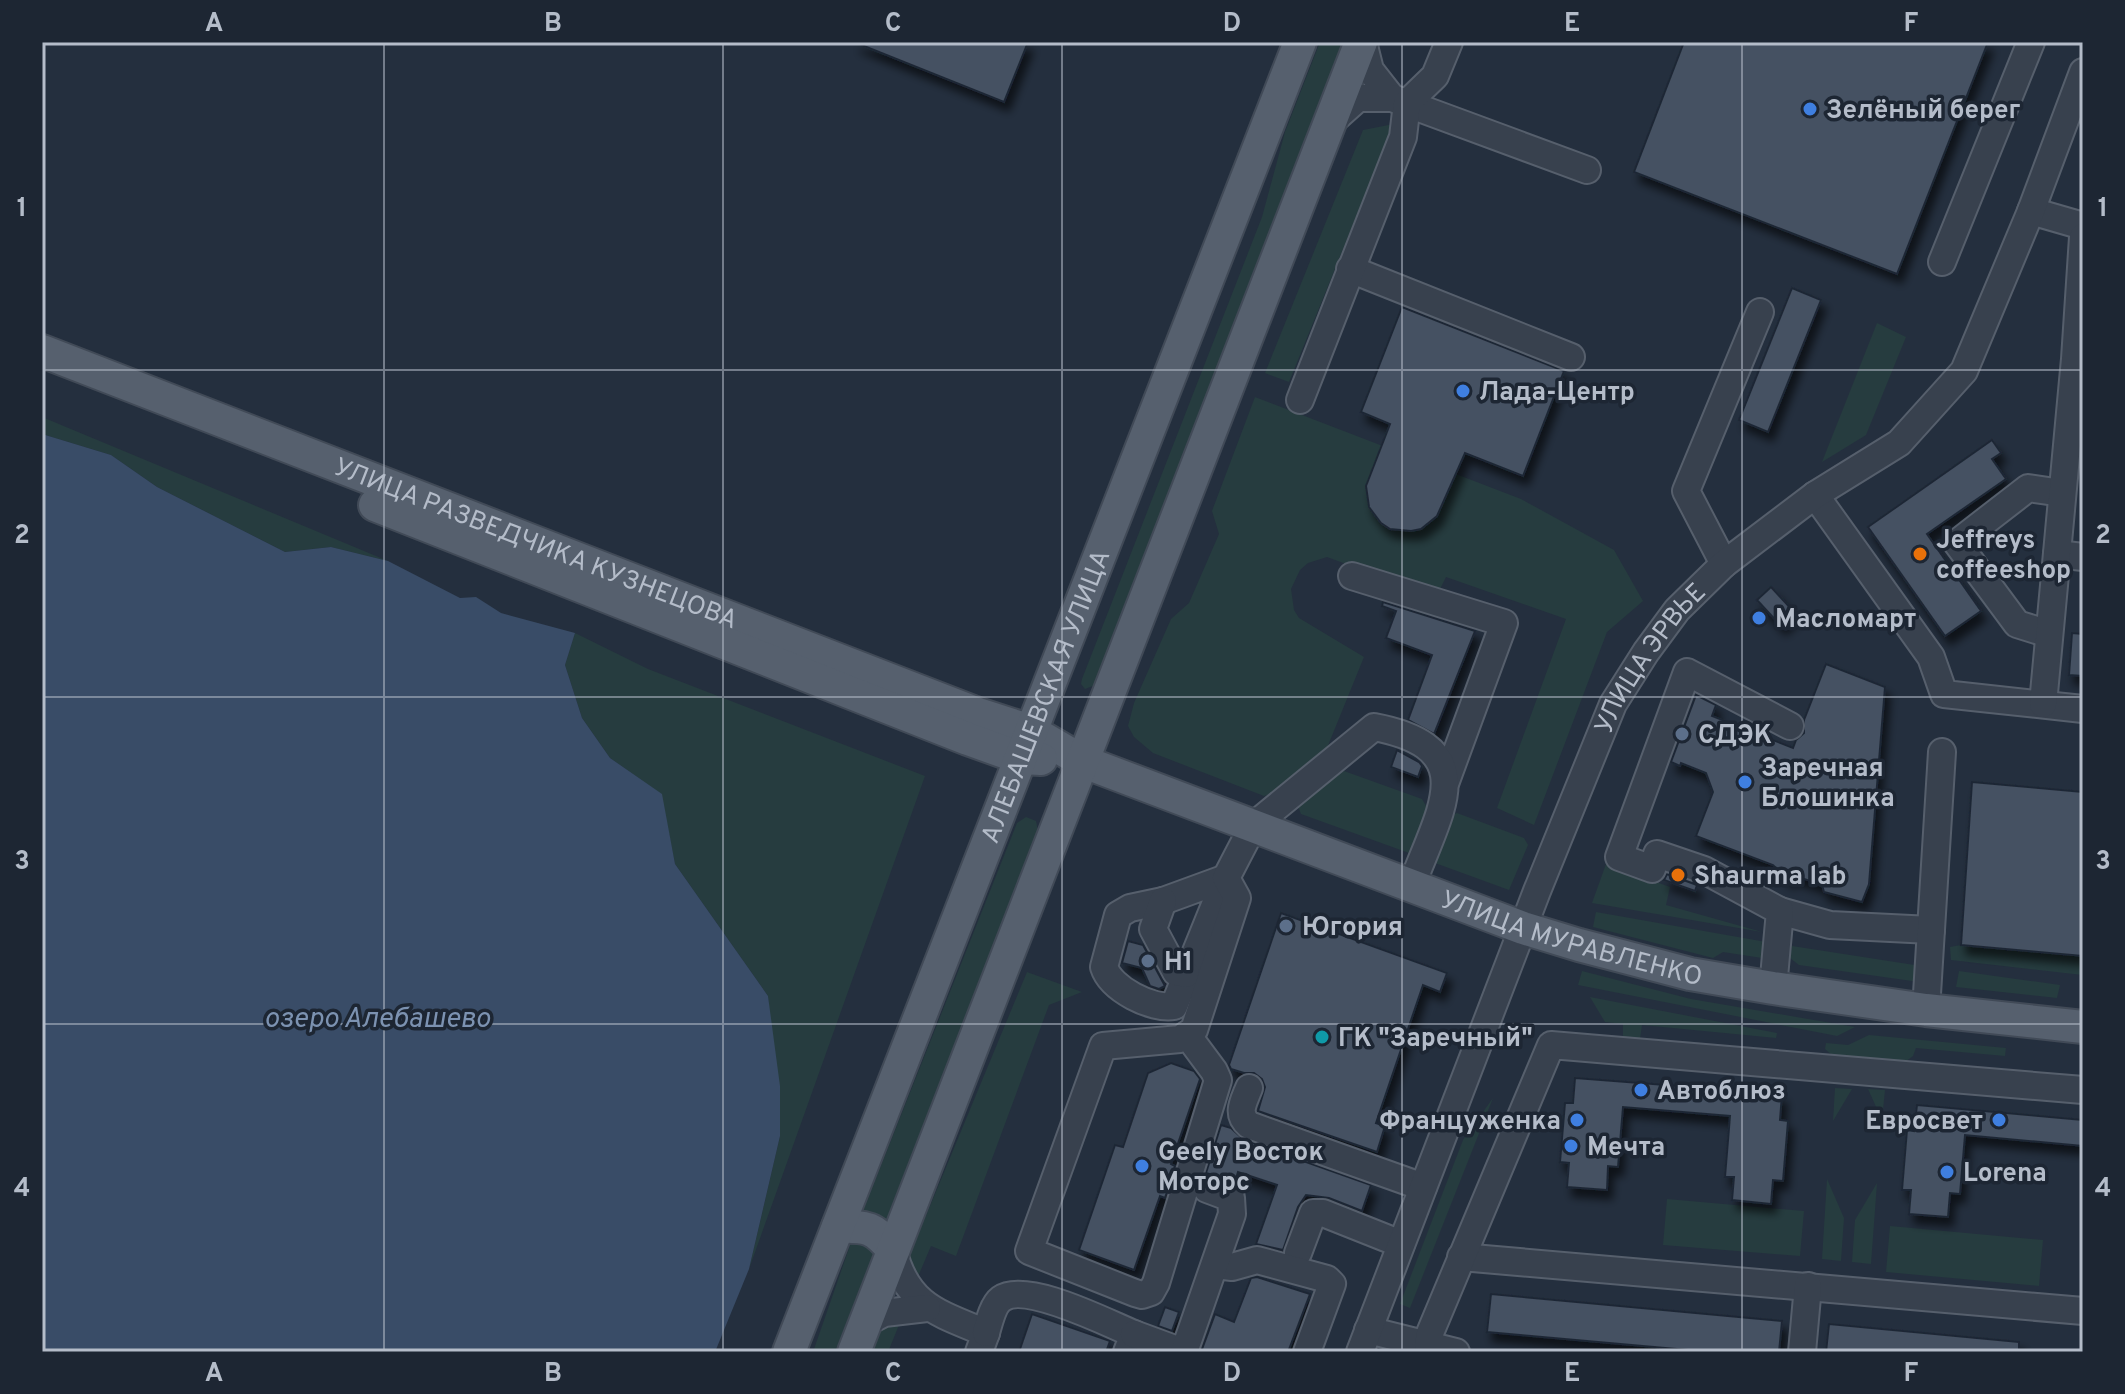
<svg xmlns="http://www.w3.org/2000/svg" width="2125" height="1394" font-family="Overpass,sans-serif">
	<defs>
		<filter id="shadow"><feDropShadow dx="5" dy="9" stdDeviation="4" flood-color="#0009"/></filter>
	</defs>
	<rect width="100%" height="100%" fill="#242f3e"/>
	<g fill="#263c3f">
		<polygon points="1320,42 1346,42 1095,685 1085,689 1081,684 1082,679 1262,217 1285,132"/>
		<polygon points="1394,124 1289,382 1265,373 1363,130"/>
		<polygon points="1877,323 1906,337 1866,435 1822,462"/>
		<polygon points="1255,397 1521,499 1614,550 1643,601 1607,632 1534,825 1497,808 1566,619 1446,577 1436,597 1327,557 1308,563 1300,570 1291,589 1294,610 1299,618 1364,657 1327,748 1273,793 1264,796 1153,753 1134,737 1128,726 1134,703 1171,619 1189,603 1219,534 1212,511"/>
		<polygon points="42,417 388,561 331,547 285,552 157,487 111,455 42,434"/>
		<polygon points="575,633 648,669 925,776 749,1269 780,1136 768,996 675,864 661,794 610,758 582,718 565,665"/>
		<polygon points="1344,771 1422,799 1429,811 1416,847 1409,853 1301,814 1297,804 1328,777"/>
		<polygon points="1457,813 1524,838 1528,845 1509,890 1435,863 1430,859 1446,817"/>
		<polygon points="1026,817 1036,821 1038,831 835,1352 813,1352 855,1231 1017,823"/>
		<polygon points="1606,864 1670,887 1666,905 1762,932 1592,903"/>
		<polygon points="1596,912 1772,943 1770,953 1762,958 1723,952 1713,958 1593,927"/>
		<polygon points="1961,945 2083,956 2083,975 1951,960 1950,947"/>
		<polygon points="1792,946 1921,966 1919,982 1799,965 1790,958"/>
		<polygon points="1582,971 1691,999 1855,1027 1837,1036 1578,985"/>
		<polygon points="1959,971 2060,985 2057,998 1956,987"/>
		<polygon points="1027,972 1082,992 1049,1005 956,1256 931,1246 917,1279 908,1259"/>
		<polygon points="1590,997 1777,1033 1776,1038 1642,1025 1640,1039 1623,1038 1623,1024 1605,1022"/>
		<polygon points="1869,1035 2006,1048 2005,1056 1916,1048 1913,1056 1905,1062 1832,1055 1825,1049 1826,1043 1848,1045"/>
		<polygon points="1835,1088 1852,1089 1833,1121"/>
		<polygon points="1868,1089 1885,1090 1882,1120"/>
		<polygon points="1493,1098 1410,1308 1400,1304 1463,1140"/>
		<polygon points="1827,1179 1844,1218 1841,1261 1822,1259"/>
		<polygon points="1877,1183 1871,1264 1852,1262 1855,1220"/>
		<polygon points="1667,1199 1804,1211 1800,1256 1663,1245"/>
		<polygon points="1890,1226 2043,1240 2039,1286 1886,1272"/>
		<polygon points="901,1320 888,1352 870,1352 878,1329"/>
	</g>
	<polygon fill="#394c67" points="42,434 111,455 157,487 285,552 331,547 388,561 460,598 476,597 501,613 575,633 565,665 582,718 610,758 662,794 675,864 768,996 780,1086 780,1136 749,1269 715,1352 42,1352"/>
	<g fill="#455162" stroke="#1f2835" stroke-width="2" filter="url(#shadow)">
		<polygon points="854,42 1028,42 1004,102"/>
		<polygon points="1684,42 1988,42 1897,274 1634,172"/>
		<polygon points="1792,288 1821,300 1768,432 1739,420"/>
		<polygon points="1402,307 1564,371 1523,476 1465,453 1437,516 1421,529 1411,531 1390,529 1381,523 1369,507 1366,486 1390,424 1361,412"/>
		<polygon points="1992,440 2001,453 1992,459 2006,479 1927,534 1981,611 1945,636 1868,527"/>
		<polygon points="1771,587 1795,613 1781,626 1757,600"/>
		<polygon points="1383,602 1475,631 1434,734 1408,720 1432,655 1386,638 1396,611 1382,606"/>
		<polygon points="2072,633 2083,634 2083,676 2069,675"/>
		<polygon points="1826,664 1885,687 1869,884 1862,902 1824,892 1822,885 1793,875 1788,879 1773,865 1696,836 1713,792 1706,773 1681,763 1680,766 1671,762 1696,695 1716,705 1712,716 1793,748 1796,740 1804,733 1804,720"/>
		<polygon points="1397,750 1419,762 1422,766 1418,777 1391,767"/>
		<polygon points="1972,782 2083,792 2083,956 1961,945"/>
		<polygon points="1667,874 1697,885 1695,891 1664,880"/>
		<polygon points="1281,913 1447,973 1440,992 1423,985 1376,1123 1385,1126 1377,1152 1258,1111 1265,1087 1262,1079 1254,1073 1244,1073 1231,1069 1229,1065"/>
		<polygon points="1128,941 1143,945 1165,986 1159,989 1150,986 1142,968 1122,963"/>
		<polygon points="1171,1063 1194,1071 1200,1079 1171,1164 1175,1166 1165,1198 1160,1196 1134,1270 1079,1250 1115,1145 1123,1147 1148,1073"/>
		<polygon points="1575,1078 1782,1094 1780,1120 1788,1121 1783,1181 1773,1180 1771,1204 1732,1200 1734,1177 1725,1177 1730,1116 1623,1107 1618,1167 1608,1166 1607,1190 1567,1187 1569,1163 1560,1162 1565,1103 1573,1103"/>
		<polygon points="1917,1105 2083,1120 2083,1146 1965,1135 1960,1194 1950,1193 1948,1217 1909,1214 1911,1190 1902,1190 1907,1130 1914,1131"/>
		<polygon points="1221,1125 1231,1128 1244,1140 1371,1185 1362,1211 1329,1198 1306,1195 1298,1207 1283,1250 1256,1244 1277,1185 1238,1172 1235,1182 1206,1173"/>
		<polygon points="1257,1277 1310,1294 1288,1352 1201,1352 1215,1314 1234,1322 1251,1278"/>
		<polygon points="1491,1294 1782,1321 1779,1352 1710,1352 1487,1332"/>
		<polygon points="1165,1307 1179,1312 1172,1331 1158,1326"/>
		<polygon points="1032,1314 1110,1341 1106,1352 1019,1352"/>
		<polygon points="1829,1324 2019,1342 2019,1352 1826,1352"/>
	</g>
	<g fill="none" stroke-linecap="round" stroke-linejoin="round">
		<defs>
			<g id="minor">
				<polyline points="1363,42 1370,70 1392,98"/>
				<polyline points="1330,123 1358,98 1392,98 1587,170"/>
				<polyline points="2031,211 2083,226"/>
				<polyline points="1942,262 2031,42"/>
				<polyline points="1350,269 1571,357"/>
				<polyline points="1300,400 1403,137 1407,103 1435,76 1449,42"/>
				<polyline points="1815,495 1931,657 1944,694 2083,709"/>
				<polyline points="2057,554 2083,557"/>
				<polyline points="1724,564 1686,491 1760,312"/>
				<polyline points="1352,576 1504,623 1446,781"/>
				<polyline points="2049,634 2017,624 1957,543 2028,488 2062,493"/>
				<polyline points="2043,704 2075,359 2083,237"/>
				<path d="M1226,878L1174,1006C1152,1010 1111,989 1104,967L1118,915L1130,908L1163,901Z"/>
				<polyline points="1163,901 1153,929 1176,972 1186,974"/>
				<polyline points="1780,911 1830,925 1931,930"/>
				<polyline points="1773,988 1780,911 1704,870 1657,854 1652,869 1619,857 1687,672 1790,726"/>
				<polyline points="1926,1010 1942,752"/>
				<path d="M1188,1036L1214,1071L1218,1080L1156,1283L1151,1292L1142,1295L1135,1293L1029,1251L1103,1046L1180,1039L1194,1030L1237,898L1226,878L1253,826L1374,727C1485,748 1439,811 1411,887"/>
				<path d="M1249,1088C1243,1103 1236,1114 1249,1125L1423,1187"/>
				<path d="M893,1250C907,1306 938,1313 986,1333L979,1352"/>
				<polyline points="1298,1253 1313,1213 1323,1213 1401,1244"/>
				<polyline points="1461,1257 2083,1311"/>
				<polyline points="1216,1265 1232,1267 1257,1260 1327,1279 1332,1284 1307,1352"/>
				<polyline points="865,1323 884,1313 927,1308"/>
				<polyline points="1368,1330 1428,1345"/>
				<path d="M986,1333C989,1322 993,1305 1001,1299C1026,1281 1107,1323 1134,1334L1127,1352"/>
				<polyline points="1134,1334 1183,1352"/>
				<polyline points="1184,1352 1232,1214 1231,1198 1207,1189"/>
				<path id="s1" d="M1360,1352L1537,891L1613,704L1646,652L1677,610L1724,564L1815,495L1899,443L1964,371L2031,211L2083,72"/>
				<polyline points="1456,1352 1428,1345 1430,1333 1551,1045 2083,1090"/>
				<polyline points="1802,1352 1808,1286"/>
			</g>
			<g id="major">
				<path id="s2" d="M42,351L978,714L1031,731L1084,762L1523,928L1579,945L1690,974L1773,988L1926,1010L2083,1027"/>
				<polyline points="375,505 968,739 1021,758 1041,759"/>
				<path d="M838,1227C867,1226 874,1227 893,1250"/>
				<path id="s3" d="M789,1352L1300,42"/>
				<polyline points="854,1352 1361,42"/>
			</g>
		</defs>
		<use href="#minor" stroke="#565f6c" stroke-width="30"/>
		<use href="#major" stroke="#414a57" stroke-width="36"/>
		<use href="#minor" stroke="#38414e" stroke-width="26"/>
		<use href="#major" stroke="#56606e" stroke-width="32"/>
	</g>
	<path fill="none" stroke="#b4bcc9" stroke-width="2" stroke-opacity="0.55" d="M384,42V1352M723,42V1352M1062,42V1352M1402,42V1352M1742,42V1352M42,370H2083M42,697H2083M42,1024H2083"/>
	<g fill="#3f7fe0" stroke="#1d2633" stroke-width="3">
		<circle cx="1810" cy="109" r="8"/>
		<circle cx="1463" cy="391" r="8"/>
		<circle cx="1759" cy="618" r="8"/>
		<circle cx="1745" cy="782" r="8"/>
		<circle cx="1641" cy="1090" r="8"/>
		<circle cx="1577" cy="1120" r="8"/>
		<circle cx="1999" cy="1120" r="8"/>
		<circle cx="1571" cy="1146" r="8"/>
		<circle cx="1142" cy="1166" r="8"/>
		<circle cx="1947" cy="1172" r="8"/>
	</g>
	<g fill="#e8710a" stroke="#1d2633" stroke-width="3">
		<circle cx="1920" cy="554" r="8"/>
		<circle cx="1678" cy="875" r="8"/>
	</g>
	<g fill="#5c6f8a" stroke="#1d2633" stroke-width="3">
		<circle cx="1682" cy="734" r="8"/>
		<circle cx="1286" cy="926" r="8"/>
		<circle cx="1148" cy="961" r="8"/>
	</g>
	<circle fill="#0f9aa8" stroke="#1d2633" stroke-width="3" cx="1322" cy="1037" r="8"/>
	<g text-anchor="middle" stroke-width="7" stroke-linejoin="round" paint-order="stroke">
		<g font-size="26" font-weight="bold" fill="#b4bcc9" stroke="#1d2633" text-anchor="start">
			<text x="1826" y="118">Зелёный берег</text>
			<text x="1479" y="400">Лада-Центр</text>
			<text x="1936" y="548">Jeffreys<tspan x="1936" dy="30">coffeeshop</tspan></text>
			<text x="1775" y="627">Масломарт</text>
			<text x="1698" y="743">СДЭК</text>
			<text x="1761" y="776">Заречная<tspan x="1761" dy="30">Блошинка</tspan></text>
			<text x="1694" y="884">Shaurma lab</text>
			<text x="1302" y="935">Югория</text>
			<text x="1164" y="970">Н1</text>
			<text x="1338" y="1046">ГК "Заречный"</text>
			<text x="1657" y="1099">Автоблюз</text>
			<text x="1561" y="1129" text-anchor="end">Француженка</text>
			<text x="1983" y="1129" text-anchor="end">Евросвет</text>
			<text x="1587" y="1155">Мечта</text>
			<text x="1158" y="1160">Geely Восток<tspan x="1158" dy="30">Моторс</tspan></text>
			<text x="1963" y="1181">Lorena</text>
		</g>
		<g font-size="26" fill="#b4bcc9" stroke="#1d2633">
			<text dy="9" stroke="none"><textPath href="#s2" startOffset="530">УЛИЦА РАЗВЕДЧИКА КУЗНЕЦОВА</textPath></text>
			<text dy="9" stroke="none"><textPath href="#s1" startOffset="754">УЛИЦА ЭРВЬЕ</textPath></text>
			<text dy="9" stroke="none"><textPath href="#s3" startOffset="704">АЛЕБАШЕВСКАЯ УЛИЦА</textPath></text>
			<text dy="9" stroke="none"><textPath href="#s2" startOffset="1640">УЛИЦА МУРАВЛЕНКО</textPath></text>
		</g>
		<g font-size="28" font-style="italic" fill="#7c92b1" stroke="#1d2633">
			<text x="377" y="1027">озеро Алебашево</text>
		</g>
	</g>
	<rect width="2125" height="1394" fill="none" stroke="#1d2633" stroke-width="88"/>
	<rect x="44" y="44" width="2037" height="1306" fill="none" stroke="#b4bcc9" stroke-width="3"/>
	<g font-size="26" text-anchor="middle" font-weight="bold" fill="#b4bcc9">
		<text x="214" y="31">A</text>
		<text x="553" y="31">B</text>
		<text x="893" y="31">C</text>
		<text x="1232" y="31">D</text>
		<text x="1572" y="31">E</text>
		<text x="1911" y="31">F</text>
		<text x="22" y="216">1</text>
		<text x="2103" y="216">1</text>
		<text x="22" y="543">2</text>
		<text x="2103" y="543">2</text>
		<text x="22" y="869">3</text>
		<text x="2103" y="869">3</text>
		<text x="22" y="1196">4</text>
		<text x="2103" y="1196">4</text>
		<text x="214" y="1381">A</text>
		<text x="553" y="1381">B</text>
		<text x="893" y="1381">C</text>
		<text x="1232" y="1381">D</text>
		<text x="1572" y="1381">E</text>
		<text x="1911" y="1381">F</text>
	</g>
</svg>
